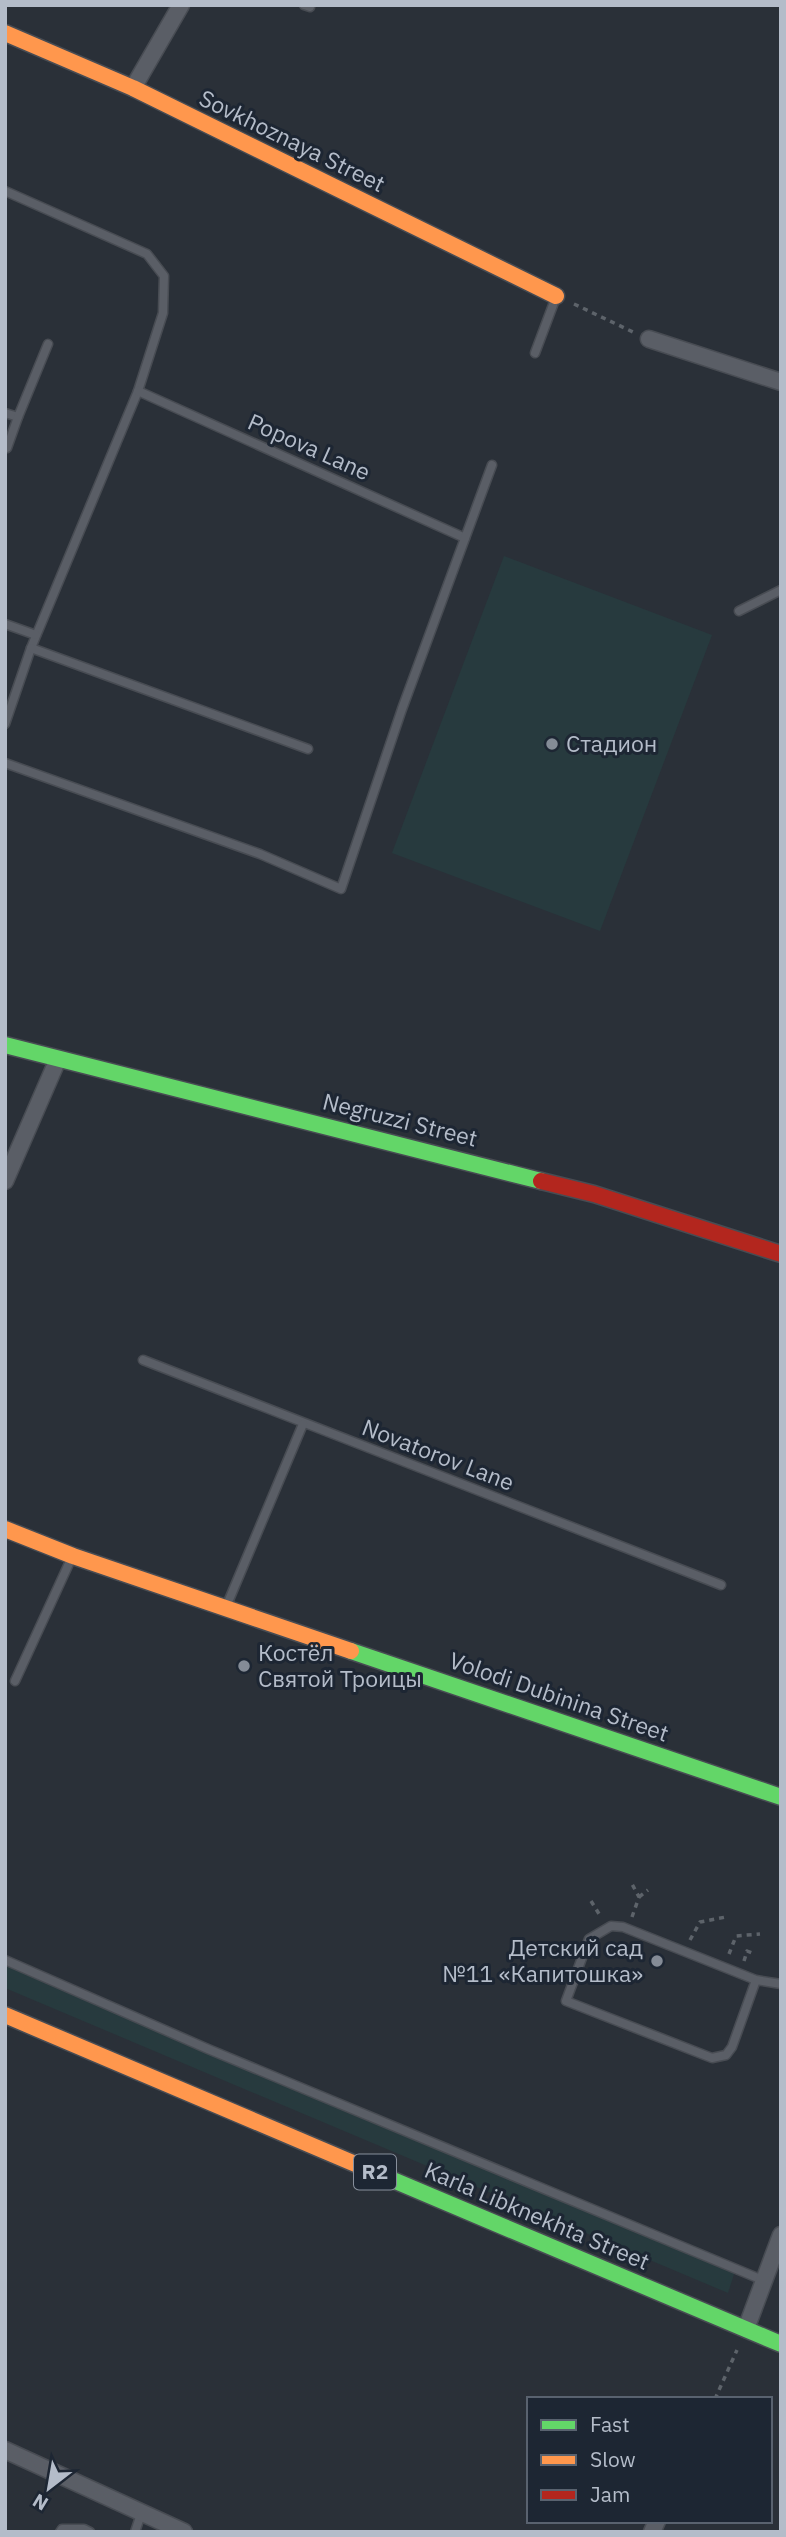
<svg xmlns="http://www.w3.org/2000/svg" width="786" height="2537" font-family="'IBM Plex Sans',sans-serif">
	<rect width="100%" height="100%" fill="#2a3038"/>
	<g fill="#273a3e">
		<polygon points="504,556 712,635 600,931 392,853"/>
		<polygon points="5,1960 736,2268 728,2293 5,1988"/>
	</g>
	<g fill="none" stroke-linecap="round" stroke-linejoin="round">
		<defs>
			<g id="lane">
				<polyline points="304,5 310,7"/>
				<polyline points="5,191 147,254 164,276 163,313 138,391 31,648 5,724"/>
				<polyline points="535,353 556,297"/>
				<polyline points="138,391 465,538"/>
				<polyline points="5,413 18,417"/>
				<polyline points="7,448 18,417 48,344"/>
				<polyline points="739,611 781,590"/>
				<polyline points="5,624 36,635"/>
				<polyline points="31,648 308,749"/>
				<polyline points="5,763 260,854 341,889 402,709 492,465"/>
				<polyline points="143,1360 721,1585"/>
				<polyline points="226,1607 303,1424"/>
				<polyline points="15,1681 72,1557"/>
				<polyline points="5,1960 208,2049 765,2281"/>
				<polyline points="756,1980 732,2047 726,2055 712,2058 566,2001 589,1939 611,1926 623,1927 756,1980 781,1984"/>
				<polyline points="60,2532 62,2529 84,2529 90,2532"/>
				<polyline points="135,2532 142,2511"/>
			</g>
			<g id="street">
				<polyline points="133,88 181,5"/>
				<polyline points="649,339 781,382"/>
				<polyline points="5,1181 58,1059"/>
				<polyline points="746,2329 781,2235"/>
				<polyline points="5,2450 184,2532"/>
				<polyline points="652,2532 657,2521"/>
			</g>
			<g id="fast">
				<polyline points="5,1045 541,1181"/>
				<polyline points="351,1651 781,1797"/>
				<polyline points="367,2169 781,2344"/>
			</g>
			<g id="slow">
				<polyline points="5,33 133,88 556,296"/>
				<polyline points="5,1529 73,1556 351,1651"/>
				<polyline points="5,2015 367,2169"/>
			</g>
			<polyline id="jam" points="541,1181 594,1194 781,1254"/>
		</defs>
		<use href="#lane" stroke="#484c53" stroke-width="11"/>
		<use href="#street" stroke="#484c53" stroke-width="19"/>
		<use href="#fast" stroke="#484c53" stroke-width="19"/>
		<use href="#slow" stroke="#484c53" stroke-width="19"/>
		<use href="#jam" stroke="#484c53" stroke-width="19"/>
		<g stroke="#5d636a" stroke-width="3.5" stroke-dasharray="5 5" stroke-linecap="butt">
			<polyline points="574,304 633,332"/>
			<polyline points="639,1897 648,1890"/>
			<polyline points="591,1901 601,1917"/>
			<polyline points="632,1917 639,1897 632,1884"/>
			<polyline points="690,1940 700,1922 726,1917"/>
			<polyline points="729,1954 736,1936 760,1934"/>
			<polyline points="744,1961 747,1951 752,1953"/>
			<polyline points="715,2399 737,2350"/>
		</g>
		<use href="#lane" stroke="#5a5e66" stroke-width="8"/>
		<use href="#street" stroke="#5a5e66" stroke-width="16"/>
		<use href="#fast" stroke="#63d668" stroke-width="16"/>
		<use href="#slow" stroke="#ff974d" stroke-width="16"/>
		<use href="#jam" stroke="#b3261e" stroke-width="16"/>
	</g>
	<g fill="#848b96" stroke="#1d2633" stroke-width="2.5">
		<circle cx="552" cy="744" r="7"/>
		<circle cx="244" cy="1666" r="7"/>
		<circle cx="657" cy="1961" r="7"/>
	</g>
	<g text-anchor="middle" stroke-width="6" stroke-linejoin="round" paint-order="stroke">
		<rect fill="#1d2633" stroke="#878f9c" stroke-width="2" x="354" y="2154.5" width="42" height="35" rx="5"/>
		<g font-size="21" font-weight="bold" fill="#b4bcc9">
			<text x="375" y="2179">R2</text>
		</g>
		<g font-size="23" fill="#b4bcc9" stroke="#1d2633">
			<text transform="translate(292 141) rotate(26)" y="8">Sovkhoznaya Street</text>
			<text transform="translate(309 447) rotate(24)" y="8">Popova Lane</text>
			<text transform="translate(400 1120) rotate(14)" y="8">Negruzzi Street</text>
			<text transform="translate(438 1455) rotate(21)" y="8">Novatorov Lane</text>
			<text transform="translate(559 1697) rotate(19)" y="8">Volodi Dubinina Street</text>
			<text transform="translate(537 2216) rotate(23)" y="8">Karla Libknekhta Street</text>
		</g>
		<g font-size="23" fill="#b4bcc9" stroke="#1d2633" text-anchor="start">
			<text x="566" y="752">Стадион</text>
			<text x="258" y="1661">Костёл<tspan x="258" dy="26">Святой Троицы</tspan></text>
			<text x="643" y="1956" text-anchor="end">Детский сад<tspan x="643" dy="26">№11 «Капитошка»</tspan></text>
		</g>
	</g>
	<rect width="786" height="2537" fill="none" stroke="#b4bcc9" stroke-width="14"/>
	<rect x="527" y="2397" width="245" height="126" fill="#1d2633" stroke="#59626f" stroke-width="2"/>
	<rect x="541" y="2420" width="35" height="10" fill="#63d668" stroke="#59626f" stroke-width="2"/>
	<text x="590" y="2432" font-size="21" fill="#b4bcc9">Fast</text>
	<rect x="541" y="2455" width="35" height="10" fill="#ff974d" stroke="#59626f" stroke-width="2"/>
	<text x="590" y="2467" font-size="21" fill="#b4bcc9">Slow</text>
	<rect x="541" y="2490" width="35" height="10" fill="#b3261e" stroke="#59626f" stroke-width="2"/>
	<text x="590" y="2502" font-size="21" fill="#b4bcc9">Jam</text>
	<g transform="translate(49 2488) rotate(211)" stroke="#1d2633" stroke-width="5" paint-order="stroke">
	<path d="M0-5L12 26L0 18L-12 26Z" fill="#b4bcc9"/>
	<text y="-10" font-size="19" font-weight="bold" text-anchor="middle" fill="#b4bcc9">N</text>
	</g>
</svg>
